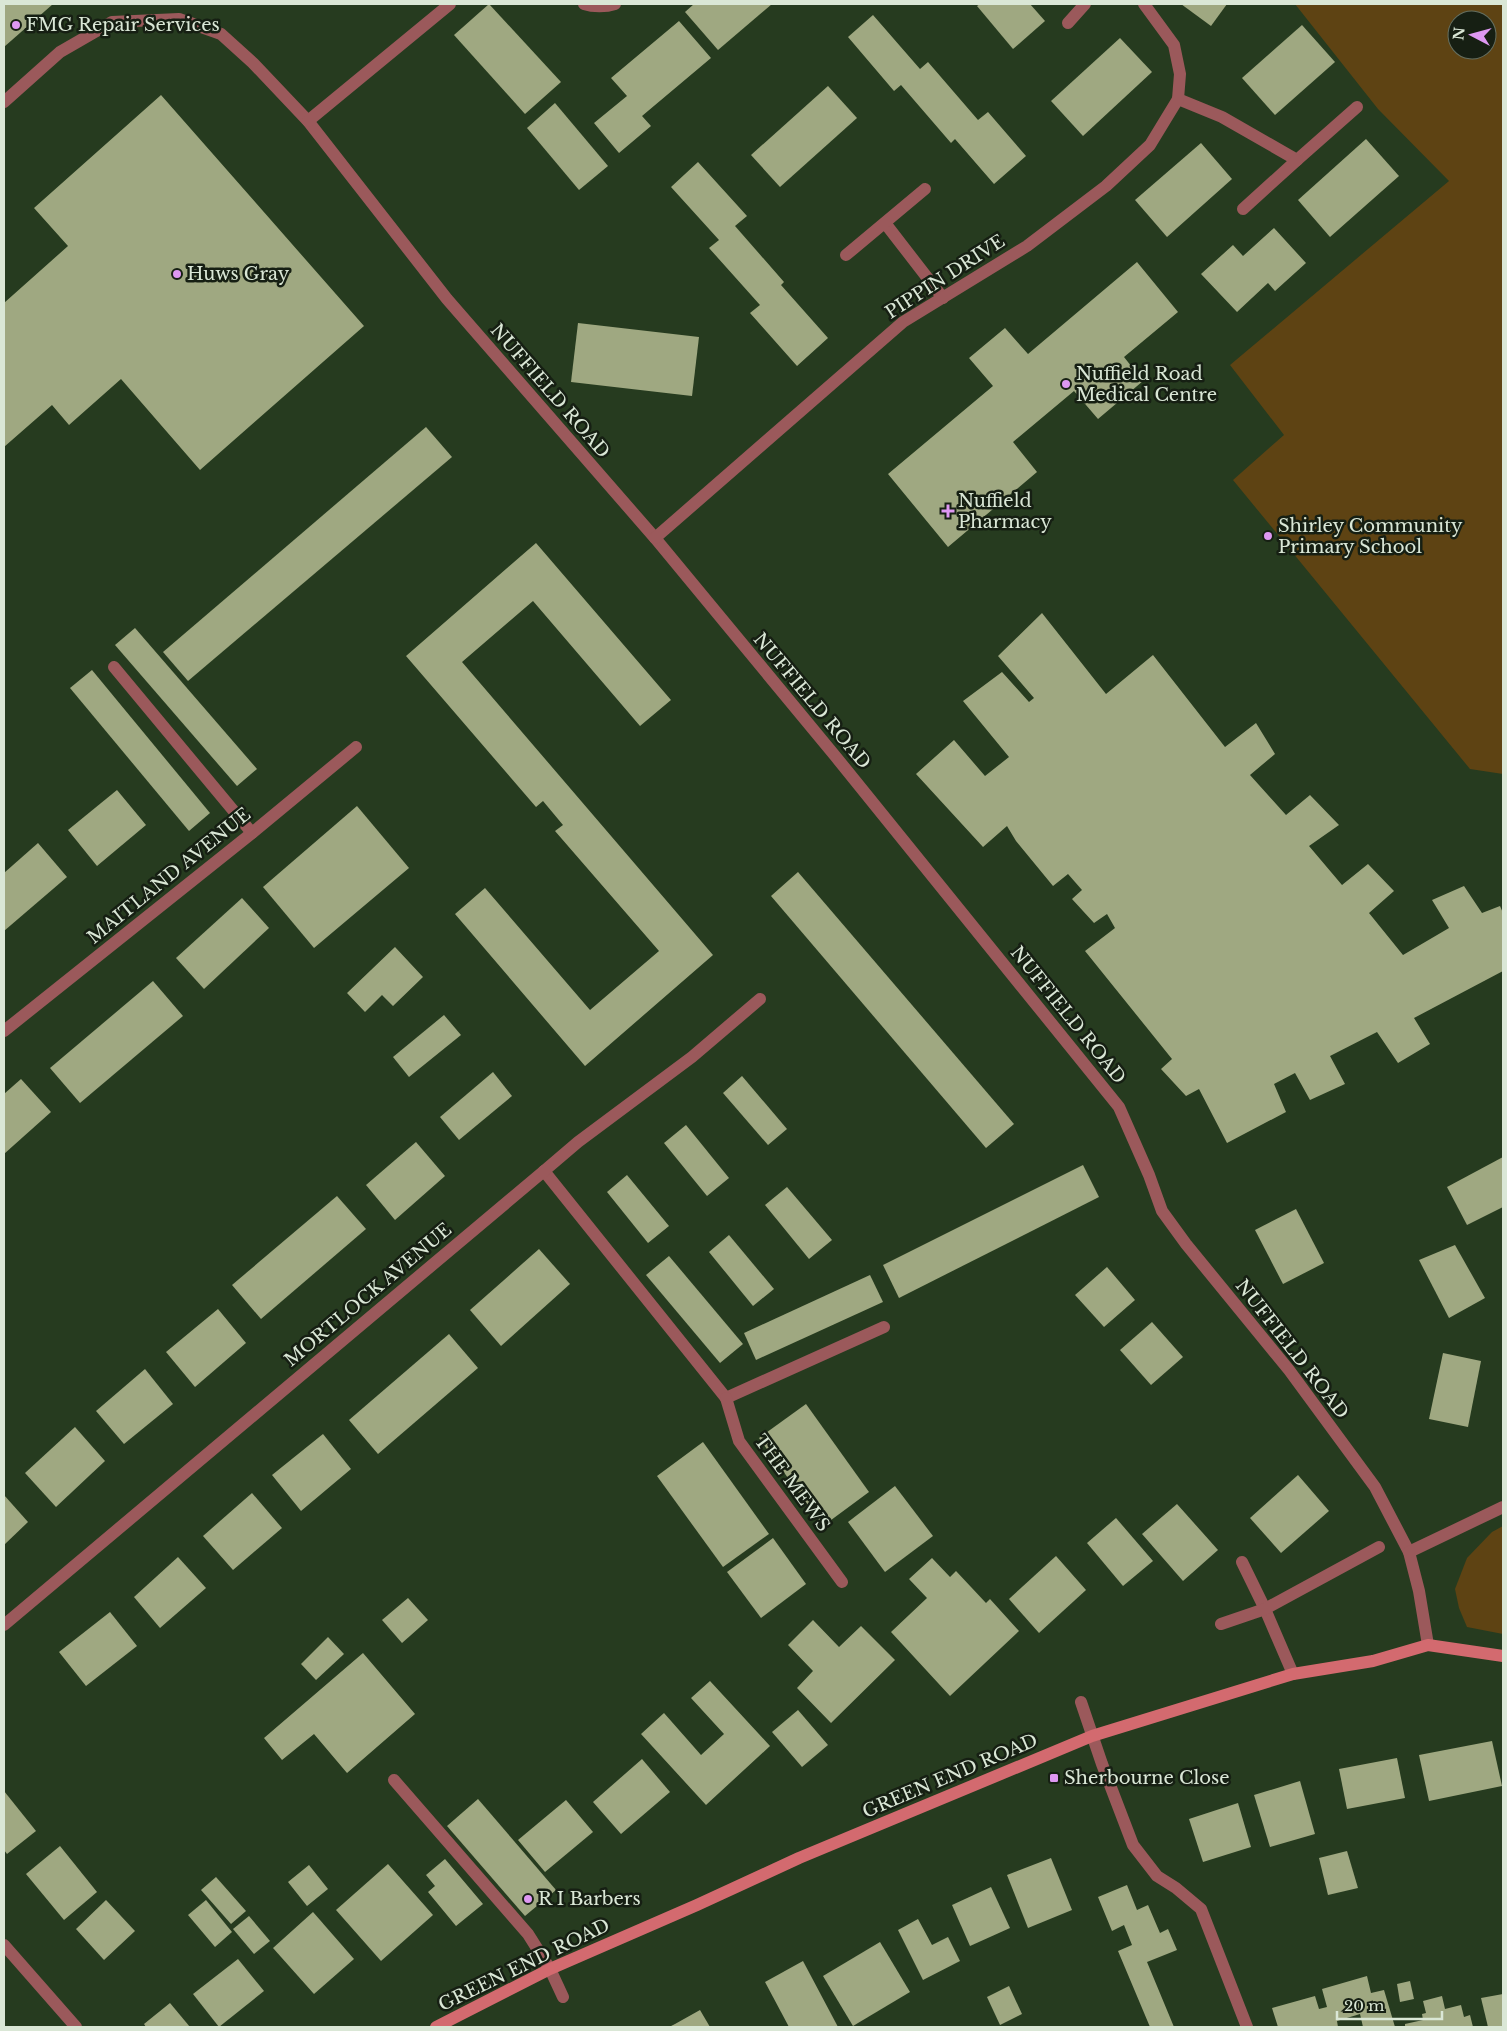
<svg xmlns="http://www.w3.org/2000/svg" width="1507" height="2031" font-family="'Libre Baskerville',serif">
	<rect width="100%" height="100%" fill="#263b1f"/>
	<g fill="#5e4313" fill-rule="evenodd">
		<path d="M1295,4H1503V774L1470,769L1233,480L1284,435L1230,365L1449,181L1378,109ZM1457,20H1487V50H1457Z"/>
		<polygon points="1503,1526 1503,1634 1467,1627 1459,1608 1455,1589 1467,1558 1492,1532"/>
	</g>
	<g fill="#9fa881">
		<polygon points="4,4 53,4 4,47"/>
		<polygon points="489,4 561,82 525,114 454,35"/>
		<polygon points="694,4 772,4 718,50 685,12"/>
		<polygon points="980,4 1030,4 1045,21 1013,49 977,6"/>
		<polygon points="1181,4 1227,4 1211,26"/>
		<polygon points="873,15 920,69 928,62 978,120 988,112 1026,156 994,184 955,139 951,143 901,85 894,91 848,37"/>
		<polygon points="679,21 711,58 642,116 651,126 619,153 594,123 627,96 611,78"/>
		<polygon points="1302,25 1335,62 1275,115 1242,78"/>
		<polygon points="1120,38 1152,72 1083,136 1051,101"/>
		<polygon points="828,86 857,118 780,187 751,155"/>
		<polygon points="161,95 364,326 200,470 121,379 69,425 52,405 4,447 4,303 68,246 34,208"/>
		<polygon points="555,103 608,166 579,190 527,128"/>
		<polygon points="1366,139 1399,176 1330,237 1298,200"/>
		<polygon points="1201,143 1232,179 1167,237 1135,200"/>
		<polygon points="698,162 747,216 735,226 784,282 781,285 828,338 797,366 750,313 760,305 709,248 719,240 671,187"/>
		<polygon points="1274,228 1306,263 1275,291 1268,283 1237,312 1201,274 1233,245 1243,256"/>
		<polygon points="1137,262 1178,312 1124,357 1143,381 1098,419 1074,391 1013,442 1037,472 948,547 888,474 993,386 969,358 1005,328 1028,354"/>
		<polygon points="578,323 699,337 692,396 571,382"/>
		<polygon points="426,427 452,457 188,681 163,652"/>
		<polygon points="536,543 671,700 640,726 533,601 462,662 713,955 585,1066 455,914 485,888 590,1010 659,951 555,831 563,825 543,801 536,807 406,656"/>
		<polygon points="1042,613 1106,694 1153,655 1225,747 1256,723 1275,754 1250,775 1286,815 1310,795 1339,825 1309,846 1342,885 1368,864 1394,891 1369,913 1403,955 1449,928 1432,900 1464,886 1482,913 1500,906 1503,913 1503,971 1414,1018 1430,1044 1398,1063 1377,1032 1330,1056 1345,1084 1310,1100 1295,1073 1274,1084 1286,1112 1227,1143 1199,1089 1186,1096 1161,1069 1172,1059 1085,951 1115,928 1107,914 1094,923 1072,899 1082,890 1068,874 1053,886 1016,841 1007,826 983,847 916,774 954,740 985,776 1009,757 963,701 1002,672 1029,702 1034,698 998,656"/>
		<polygon points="135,628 257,769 237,786 115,645"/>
		<polygon points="92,670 210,813 189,831 70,688"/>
		<polygon points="117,790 146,825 97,866 68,830"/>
		<polygon points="357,806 409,868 314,948 263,887"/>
		<polygon points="38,843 67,877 4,931 4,873"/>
		<polygon points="798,872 1014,1124 986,1148 771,896"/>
		<polygon points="242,898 269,928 204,989 176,958"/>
		<polygon points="395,947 423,977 393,1006 382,995 365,1012 347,993"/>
		<polygon points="153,981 183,1016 80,1103 50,1068"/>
		<polygon points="444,1015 461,1035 409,1077 393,1057"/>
		<polygon points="493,1072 512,1096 459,1140 440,1117"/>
		<polygon points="742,1076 787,1129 768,1145 723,1093"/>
		<polygon points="21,1079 51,1112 4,1154 4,1094"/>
		<polygon points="686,1125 729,1178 707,1196 664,1143"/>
		<polygon points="416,1142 445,1176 395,1220 366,1185"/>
		<polygon points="1503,1157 1503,1207 1467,1225 1447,1187"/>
		<polygon points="1083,1165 1099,1197 899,1298 883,1265"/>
		<polygon points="627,1175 669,1226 648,1243 607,1192"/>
		<polygon points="787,1187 832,1240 809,1259 765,1205"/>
		<polygon points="337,1196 366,1229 261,1319 232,1285"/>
		<polygon points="1296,1209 1324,1263 1283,1284 1255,1230"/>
		<polygon points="729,1235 774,1289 753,1306 709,1252"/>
		<polygon points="1455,1245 1485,1298 1449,1318 1419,1260"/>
		<polygon points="539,1249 570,1284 501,1346 470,1310"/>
		<polygon points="669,1256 743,1344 720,1363 646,1275"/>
		<polygon points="1107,1267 1135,1300 1104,1327 1075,1295"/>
		<polygon points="870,1275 883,1302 756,1360 744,1333"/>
		<polygon points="218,1309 246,1343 195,1387 166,1352"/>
		<polygon points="1152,1322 1183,1357 1151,1385 1120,1350"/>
		<polygon points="449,1334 478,1368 378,1454 349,1420"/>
		<polygon points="1443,1353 1481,1361 1468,1427 1429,1419"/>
		<polygon points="145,1369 173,1404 124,1444 96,1411"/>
		<polygon points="806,1404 869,1492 823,1526 759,1438"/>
		<polygon points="75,1427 105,1461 56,1507 25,1473"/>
		<polygon points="323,1434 351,1469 301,1511 272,1475"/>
		<polygon points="703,1442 769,1534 723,1567 657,1476"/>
		<polygon points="1298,1475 1329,1511 1281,1553 1250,1518"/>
		<polygon points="895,1486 933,1536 885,1572 848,1522"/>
		<polygon points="252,1493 282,1528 233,1570 203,1536"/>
		<polygon points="4,1495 28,1522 4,1545"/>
		<polygon points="1177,1504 1218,1550 1183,1581 1142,1534"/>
		<polygon points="1116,1518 1153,1561 1123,1586 1087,1543"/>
		<polygon points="773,1538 806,1584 761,1618 727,1572"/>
		<polygon points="1056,1556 1086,1590 1039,1633 1009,1599"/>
		<polygon points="178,1557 206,1588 160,1628 134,1597"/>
		<polygon points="932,1558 950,1577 956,1571 986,1603 990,1599 1019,1631 950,1696 891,1632 927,1598 909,1579"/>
		<polygon points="408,1598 428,1620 402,1643 382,1620"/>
		<polygon points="110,1612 137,1646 86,1686 59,1652"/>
		<polygon points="813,1620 839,1647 861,1626 895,1660 831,1723 797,1688 813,1671 788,1645"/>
		<polygon points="328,1637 344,1654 316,1680 301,1664"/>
		<polygon points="363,1653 415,1714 347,1773 314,1734 282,1760 264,1738"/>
		<polygon points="710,1681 770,1746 706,1805 641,1734 664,1713 701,1755 724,1734 691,1698"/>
		<polygon points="798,1710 828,1745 802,1767 772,1732"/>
		<polygon points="1492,1741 1502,1786 1429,1801 1419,1755"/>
		<polygon points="1397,1758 1405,1798 1347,1809 1339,1769"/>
		<polygon points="642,1759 670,1792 621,1834 593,1802"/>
		<polygon points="1300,1781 1315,1834 1270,1847 1254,1795"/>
		<polygon points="4,1791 36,1831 7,1854 4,1850"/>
		<polygon points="478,1799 556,1890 525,1916 447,1826"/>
		<polygon points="566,1800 593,1832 545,1872 518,1840"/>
		<polygon points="1238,1803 1251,1847 1203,1862 1189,1819"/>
		<polygon points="60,1846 97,1892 64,1920 26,1874"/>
		<polygon points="1347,1851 1358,1888 1328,1895 1319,1858"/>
		<polygon points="1051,1858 1072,1910 1028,1928 1007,1875"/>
		<polygon points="445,1859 483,1904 456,1926 428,1892 435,1886 426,1875"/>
		<polygon points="388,1864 433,1915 381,1961 336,1910"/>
		<polygon points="309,1865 328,1889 307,1906 288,1882"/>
		<polygon points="216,1877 246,1911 231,1924 201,1890"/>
		<polygon points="1127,1885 1137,1910 1148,1905 1160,1933 1168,1929 1177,1950 1147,1962 1174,2027 1150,2027 1118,1951 1132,1945 1124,1925 1112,1931 1098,1897"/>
		<polygon points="991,1887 1010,1928 970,1946 952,1905"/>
		<polygon points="106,1900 135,1931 104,1960 76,1929"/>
		<polygon points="206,1900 232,1932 215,1947 188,1915"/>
		<polygon points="313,1912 354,1959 314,1994 273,1948"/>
		<polygon points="249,1916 270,1941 254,1954 233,1929"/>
		<polygon points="918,1919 932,1945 948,1937 960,1961 923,1980 898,1930"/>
		<polygon points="880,1942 910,1992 853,2026 823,1976"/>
		<polygon points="238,1959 264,1991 219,2027 193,1994"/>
		<polygon points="803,1961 838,2027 789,2027 765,1982"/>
		<polygon points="1367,1976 1371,1993 1384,1990 1395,2027 1363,2027 1360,2014 1337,2021 1338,2027 1278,2027 1272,2008 1315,1996 1319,2009 1327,2007 1322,1989"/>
		<polygon points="1410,1981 1414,1999 1400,2002 1397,1984"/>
		<polygon points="1009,1986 1022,2014 1000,2025 987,1997"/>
		<polygon points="1503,1994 1503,2027 1488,2027 1481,1998"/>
		<polygon points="1442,1996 1445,2009 1461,2005 1464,2017 1470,2015 1473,2027 1405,2027 1405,2024 1423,2020 1422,2014 1426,2013 1423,2001"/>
		<polygon points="170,2003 190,2027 146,2027 144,2024"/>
		<polygon points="700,2010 710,2027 669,2027 675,2024"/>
	</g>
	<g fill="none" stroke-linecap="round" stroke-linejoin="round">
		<g stroke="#9b595b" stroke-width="12">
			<polyline points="885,223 943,298"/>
			<polyline points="846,255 925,189"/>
			<polyline points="114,667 252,833"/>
			<polyline points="544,1171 726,1398 884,1327"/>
			<polyline points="1242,1562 1265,1609 1293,1674"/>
			<polyline points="1221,1624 1265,1609 1379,1547"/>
			<polyline points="394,1780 528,1934 550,1969 563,1997"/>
		</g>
		<g stroke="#9b595b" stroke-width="12">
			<path d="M584,4C593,7 606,7 615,4"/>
			<polyline points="1068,23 1085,4"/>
			<polyline points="1178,99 1222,117 1297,160 1357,107"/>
			<polyline points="4,102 60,52 112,22 179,19 221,34 253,63 308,121 447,299 655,538 836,757 1119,1107 1149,1175 1162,1211 1186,1244 1289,1370 1375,1487 1409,1552 1419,1591 1428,1645"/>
			<polyline points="308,121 450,4"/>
			<polyline points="1243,209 1297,160"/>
			<polyline points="655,538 903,322 1027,246 1106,186 1150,145 1178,99 1180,74 1174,45 1144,4"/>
			<polyline points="4,1031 252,833 356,747"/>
			<polyline points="726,1398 739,1441 842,1582"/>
			<polyline points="1409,1552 1503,1507"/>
			<polyline points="4,1625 544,1171 578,1142 692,1057 760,999"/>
			<polyline points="1081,1702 1102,1764 1133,1845 1157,1876 1176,1888 1201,1909 1247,2027"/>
			<polyline points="4,1945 76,2027"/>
		</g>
		<polyline stroke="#d36a6f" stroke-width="12" points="436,2027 550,1969 697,1905 799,1858 1092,1736 1293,1674 1373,1661 1428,1645 1503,1656"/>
	</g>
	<g fill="#de98f2" stroke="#161f13" stroke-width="2">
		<circle cx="16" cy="25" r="5"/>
		<circle cx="177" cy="274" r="5"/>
		<circle cx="1066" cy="384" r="5"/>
		<path d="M945.5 503.5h5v5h5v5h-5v5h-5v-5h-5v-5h5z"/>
		<circle cx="1268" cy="536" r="5"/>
		<rect x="1049" y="1773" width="10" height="10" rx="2.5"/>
		<circle cx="528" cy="1899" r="5"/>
	</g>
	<g text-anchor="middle" stroke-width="5" stroke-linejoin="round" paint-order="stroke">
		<g font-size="18" fill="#dae7d6" stroke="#161f13" text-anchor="start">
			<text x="26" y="31">FMG Repair Services</text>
			<text x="187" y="280">Huws Gray</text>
			<text x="1076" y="380">Nuffield Road<tspan x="1076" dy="21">Medical Centre</tspan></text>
			<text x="958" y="507">Nuffield<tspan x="958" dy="21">Pharmacy</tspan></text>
			<text x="1278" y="532">Shirley Community<tspan x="1278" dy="21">Primary School</tspan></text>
			<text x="1064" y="1784">Sherbourne Close</text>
			<text x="538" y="1905">R I Barbers</text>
		</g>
		<g font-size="18" fill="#dae7d6" stroke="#161f13">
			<text transform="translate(945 277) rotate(-33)" y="6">PIPPIN DRIVE</text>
			<text transform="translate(550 391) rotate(49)" y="6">NUFFIELD ROAD</text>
			<text transform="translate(812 701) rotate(50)" y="6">NUFFIELD ROAD</text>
			<text transform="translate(169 876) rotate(-39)" y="6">MAITLAND AVENUE</text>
			<text transform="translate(1068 1015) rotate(51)" y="6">NUFFIELD ROAD</text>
			<text transform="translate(368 1295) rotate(-40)" y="6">MORTLOCK AVENUE</text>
			<text transform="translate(1292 1349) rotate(52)" y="6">NUFFIELD ROAD</text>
			<text transform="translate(792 1483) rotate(54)" y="6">THE MEWS</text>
			<text transform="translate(950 1776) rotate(-23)" y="6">GREEN END ROAD</text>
			<text transform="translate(524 1965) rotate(-26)" y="6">GREEN END ROAD</text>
		</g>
	</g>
	<rect width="1507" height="2031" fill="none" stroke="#dae7d6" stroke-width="10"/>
	<g transform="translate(1472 35) rotate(276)"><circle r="24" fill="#161f13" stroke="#646f61"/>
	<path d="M0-4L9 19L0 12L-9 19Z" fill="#de98f2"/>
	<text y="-8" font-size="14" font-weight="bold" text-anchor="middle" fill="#dae7d6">N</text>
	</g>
	<path d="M1337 2011v8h105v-8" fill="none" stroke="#dae7d6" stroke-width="2.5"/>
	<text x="1344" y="2011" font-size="15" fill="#dae7d6" stroke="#161f13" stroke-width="4" paint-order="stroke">20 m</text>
</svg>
